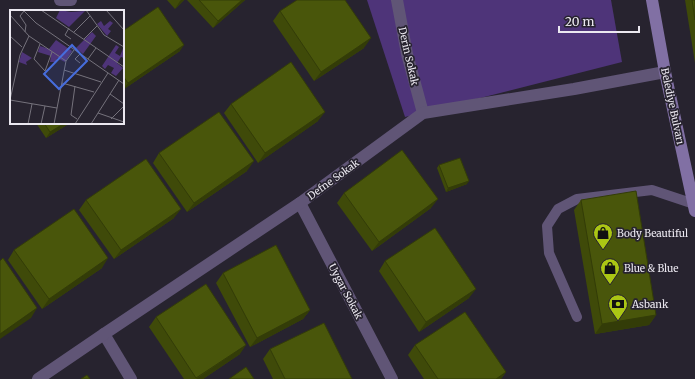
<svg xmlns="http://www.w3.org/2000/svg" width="695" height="379" font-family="Merriweather,serif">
	<rect width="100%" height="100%" fill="#27232f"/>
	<polygon fill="#4e3479" points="367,0 611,0 622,62 405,117"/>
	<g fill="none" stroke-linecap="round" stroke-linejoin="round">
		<polyline stroke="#605576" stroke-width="10" points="577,317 549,253 547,226 558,209 577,199 652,190 694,204"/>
		<g stroke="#605576" stroke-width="12">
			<polyline points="60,0 71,0"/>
			<polyline points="397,0 407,54 423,113"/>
			<polyline points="300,203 392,379"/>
			<polyline points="104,334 131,379"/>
			<polyline points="38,379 104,334 300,203 423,113 574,89 665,72"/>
		</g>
		<polyline stroke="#8170a4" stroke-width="12" points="652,0 665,72 695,211"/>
	</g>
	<g fill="#3f4a09">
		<polygon points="167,0 184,0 175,9"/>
		<polygon points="187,0 245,0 213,28"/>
		<polygon points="685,0 695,0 695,63"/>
		<polygon points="280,11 364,48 314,81 273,21"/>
		<polygon points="123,31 180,51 124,89 123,87"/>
		<polygon points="231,104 318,121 258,163 224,113"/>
		<polygon points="36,123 70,123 46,138"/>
		<polygon points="159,153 247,171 187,212 153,163"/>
		<polygon points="439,165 467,184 446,192 437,168"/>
		<polygon points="344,193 431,208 372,251 337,203"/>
		<polygon points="86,200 174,218 114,259 79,210"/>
		<polygon points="581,200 656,315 649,325 595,334 574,210"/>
		<polygon points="14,250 102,268 42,309 8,260"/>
		<polygon points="385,261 469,298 419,332 379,271"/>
		<polygon points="223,273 310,310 303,319 250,347 216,283"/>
		<polygon points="156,317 240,354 203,379 184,379 149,327"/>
		<polygon points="415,345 506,372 501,379 424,379 408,355"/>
		<polygon points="270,349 352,379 273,379 263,359"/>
	</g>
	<g fill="#333c08">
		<polygon points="181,0 184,0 175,9 180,1"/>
		<polygon points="242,0 245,0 213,28 218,21"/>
		<polygon points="371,38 364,48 314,81 321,72"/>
		<polygon points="184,45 180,51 124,89 128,83"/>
		<polygon points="325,112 318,121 258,163 265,153"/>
		<polygon points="65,123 70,123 46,138 50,132"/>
		<polygon points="254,161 247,171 187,212 194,203"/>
		<polygon points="469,181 467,184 446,192 448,188"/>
		<polygon points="438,199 431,208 372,251 379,242"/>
		<polygon points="181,209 174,218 114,259 121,250"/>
		<polygon points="108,258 102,268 42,309 49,299"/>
		<polygon points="476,289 469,298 419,332 426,322"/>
		<polygon points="37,308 31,318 0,339 0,334"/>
		<polygon points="310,310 303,319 250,347 257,338"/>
		<polygon points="656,315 649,325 595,334 602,324"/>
		<polygon points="246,345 240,354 203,379 196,379"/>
		<polygon points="506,372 501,379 496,379"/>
	</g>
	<g fill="#49560b" stroke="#333c08">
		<polygon points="199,0 242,0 218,21"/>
		<polygon points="297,0 345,0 371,38 321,72 280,11"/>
		<polygon points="692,0 695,0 695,20"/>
		<polygon points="158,7 184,45 128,83 123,76 123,31"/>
		<polygon points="291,62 325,112 265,153 231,104"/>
		<polygon points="219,112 254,161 194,203 159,153"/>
		<polygon points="44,123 65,123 50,132"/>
		<polygon points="402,150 438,199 379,242 344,193"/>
		<polygon points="460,158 469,181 448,188 439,165"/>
		<polygon points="146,159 181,209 121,250 86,200"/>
		<polygon points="636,191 656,315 602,324 581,200"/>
		<polygon points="74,209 108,258 49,299 14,250"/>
		<polygon points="435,228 476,289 426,322 385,261"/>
		<polygon points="276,245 310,310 257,338 223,273"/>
		<polygon points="3,258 37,308 0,334 0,261"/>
		<polygon points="206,284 246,345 196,378 156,317"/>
		<polygon points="465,312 506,372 496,379 438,379 415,345"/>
		<polygon points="324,323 352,379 285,379 270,349"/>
		<polygon points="246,367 254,379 229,379"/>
		<polygon points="87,375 90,379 81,379"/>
	</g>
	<defs>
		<symbol id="shop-pin" viewBox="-11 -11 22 30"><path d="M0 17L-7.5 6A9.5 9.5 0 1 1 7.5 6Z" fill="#abc614" stroke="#27232f"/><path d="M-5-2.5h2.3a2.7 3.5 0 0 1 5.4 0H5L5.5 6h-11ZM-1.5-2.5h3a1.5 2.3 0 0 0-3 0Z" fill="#111"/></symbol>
		<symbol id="bank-pin" viewBox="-11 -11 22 30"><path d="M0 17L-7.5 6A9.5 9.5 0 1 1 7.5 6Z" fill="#abc614" stroke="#27232f"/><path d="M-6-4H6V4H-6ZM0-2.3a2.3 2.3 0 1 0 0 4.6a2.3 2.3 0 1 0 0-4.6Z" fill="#111"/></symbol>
	</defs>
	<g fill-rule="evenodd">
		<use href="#shop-pin" x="592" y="222" width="22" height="30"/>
		<use href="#shop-pin" x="599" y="257" width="22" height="30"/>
		<use href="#bank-pin" x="607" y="293" width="22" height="30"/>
	</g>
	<g text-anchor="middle" stroke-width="3.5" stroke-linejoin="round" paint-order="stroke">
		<g font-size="10" fill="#ebe8f0" stroke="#27232f">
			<text transform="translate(409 56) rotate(77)" y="4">Derin Sokak</text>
			<text transform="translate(673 106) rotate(78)" y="4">Belediye Bulvarı</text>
			<text transform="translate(333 179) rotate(-36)" y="4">Defne Sokak</text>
			<text transform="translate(346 291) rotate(62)" y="4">Uygar Sokak</text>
		</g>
		<g font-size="10" fill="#ebe8f0" stroke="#27232f" text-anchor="start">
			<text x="617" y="237">Body Beautiful</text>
			<text x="624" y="272">Blue &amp; Blue</text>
			<text x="632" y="308">Asbank</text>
		</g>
	</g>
	<g transform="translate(10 10)">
		<rect width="114" height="114" fill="#27232f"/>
		<path d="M50,0L61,2L75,1L59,17L46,8ZM91,11L94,16L100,11L103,13L98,19L101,21L97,26L87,14ZM82,22L86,26L73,44L66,38ZM46,30L62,41L55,52L47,48L46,52H40L41,46L28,42L30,36L39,39ZM106,35L109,37L105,43L110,46L114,36V48L111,47L107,53L113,58L106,66L101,63L104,58L98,55L95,59L92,56ZM12,42L22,48L16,52L17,55L9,52Z" fill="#4e3479"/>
		<path fill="none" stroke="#75727c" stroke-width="1" d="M13,0L26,13L114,74M31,0L114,57M76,0L94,25L114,37M96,0L114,20M14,1L10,6L16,15L15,22M0,5L19,26L56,51M59,18L55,25L61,29M64,22L80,6M0,26L12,37M74,29L87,16M30,34L24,49L35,61L42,42M78,49L86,38M70,53L65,49L70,44M54,60L91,72M52,73L84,82M65,76L61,105L67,109M100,84L114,94M0,90L10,45L19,26M0,90L47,98M88,103L114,112M101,109L114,96M18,114L22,94M31,114L35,96M44,114L56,51L64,40M65,114L98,63M81,114L109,70"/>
		<path fill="#466ddd" fill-opacity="0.15" stroke="#466ddd" stroke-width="2" d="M62,35L77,51L49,79L34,64Z"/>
		<rect width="114" height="114" fill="none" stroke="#ebe8f0" stroke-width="2"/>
	</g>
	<path d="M559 26v6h80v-6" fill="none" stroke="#ebe8f0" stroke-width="2"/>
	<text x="565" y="26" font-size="12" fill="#ebe8f0" stroke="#27232f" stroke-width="3" paint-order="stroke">20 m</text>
</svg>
